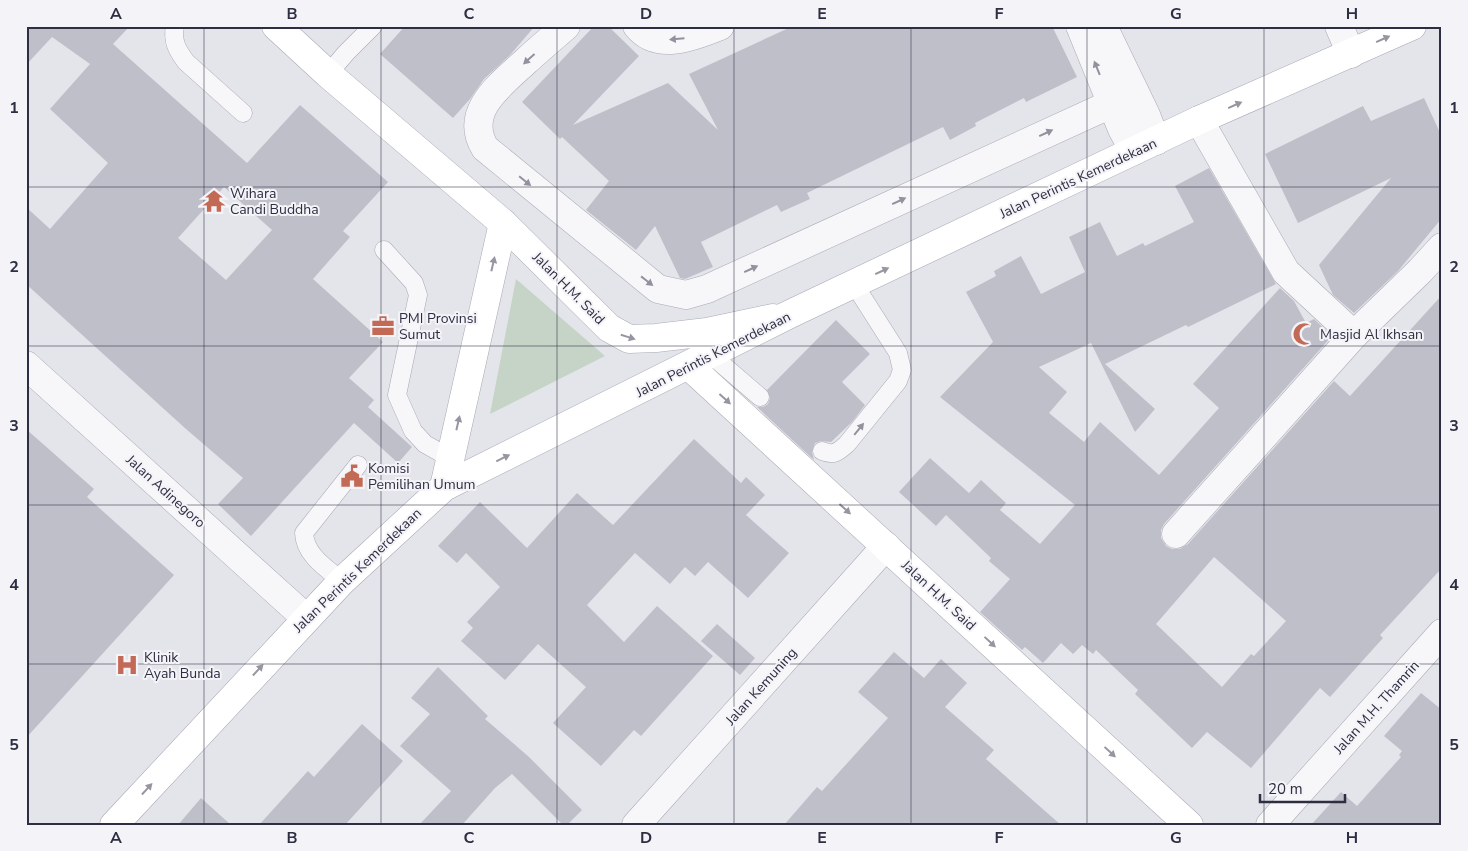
<svg xmlns="http://www.w3.org/2000/svg" width="1468" height="851" font-family="'Nunito Sans',sans-serif">
	<rect width="100%" height="100%" fill="#e4e5eb"/>
	<polygon fill="#c6d4c7" points="516,279 605,356 490,414"/>
	<g fill="#bfbfca" fill-rule="evenodd">
		<path d="M26,26H130L113,44L247,163L300,105L388,182L343,231L350,237L313,279L383,342L349,378L374,400L368,407L412,447L398,463L354,423L251,536L218,504L243,478L186,429L26,284V207L50,229L108,163L50,109L90,64L52,37L26,65ZM224,187L272,230L226,280L178,238Z"/>
		<polygon points="405,26 535,26 510,55 484,79 470,99 453,118 380,54"/>
		<polygon points="594,26 608,26 639,56 573,125 668,83 718,130 689,74 793,26 1052,26 1077,77 1026,102 1024,98 975,123 976,126 950,140 943,127 807,193 810,199 781,212 777,205 701,242 713,267 685,279 680,278 655,226 636,250 586,210 609,181 562,137 560,139 522,102"/>
		<polygon points="1424,98 1442,137 1442,218 1398,271 1354,313 1333,295 1319,265 1391,178 1298,223 1265,154 1363,106 1371,121"/>
		<path d="M1209,168L1276,284L1188,327L1186,325L1105,364L1155,409L1135,432L1091,343L1039,367L1067,392L1049,413L1084,442L1100,422L1159,475L1219,408L1193,384L1280,288L1294,301L1306,323L1314,319L1332,336L1164,524L1161,530V538L1166,546L1172,549H1180L1188,544L1334,381L1350,396L1442,295V568L1380,635L1383,638L1330,697L1320,688L1251,768L1207,732L1192,748L1135,694L1138,690L1096,650L1093,654L1082,645L1073,654L1061,643L1043,663L1025,647L1022,650L980,612L1010,579L989,561L991,558L946,515L936,526L899,492L930,458L969,493L981,480L1006,503L1000,510L1040,544L1075,505L940,397L993,342L966,292L996,276L994,271L1021,256L1041,294L1085,272L1069,237L1100,222L1117,256L1143,243L1145,246L1194,222L1175,186ZM1214,557L1286,621L1254,656L1251,654L1222,687L1156,624Z"/>
		<polygon points="836,320 870,354 842,382 865,405 852,422 831,442 821,441 815,443 812,452 814,460 757,407 763,407 768,404 770,398 767,390"/>
		<polygon points="26,429 94,489 87,497 174,575 26,738"/>
		<polygon points="694,439 741,483 746,477 765,495 746,515 789,553 748,598 708,562 695,576 685,567 670,584 635,553 587,605 624,642 657,606 713,656 641,736 634,730 601,766 553,723 586,687 538,644 505,680 461,641 473,628 467,622 500,587 466,553 457,563 438,546 480,502 527,548 577,493 613,525"/>
		<polygon points="717,624 755,658 740,675 701,641"/>
		<polygon points="894,652 924,678 941,659 967,683 945,707 994,750 986,759 1061,825 784,825 817,787 822,791 888,718 858,692"/>
		<polygon points="438,667 488,716 485,719 529,757 582,810 567,825 563,825 512,774 495,788 462,825 419,825 451,791 400,746 430,714 411,698"/>
		<polygon points="1421,693 1442,710 1442,825 1311,825 1341,792 1357,806 1401,757 1399,755 1402,751 1384,736"/>
		<polygon points="362,724 403,761 345,825 259,825 308,771 314,777"/>
		<polygon points="201,798 231,825 178,825"/>
	</g>
	<g fill="none" stroke-linecap="round" stroke-linejoin="round">
		<defs>
			<g id="lane">
				<path d="M175,26C172,41 177,50 186,62L243,113"/>
				<polyline points="328,74 346,53 373,26"/>
				<polyline points="384,250 414,283 418,295 397,395 413,431 425,444 450,458"/>
				<polyline points="710,354 760,397"/>
				<path d="M822,451C834,456 838,452 847,444L898,381L902,370L898,353L854,284"/>
				<path d="M342,581C326,568 305,555 304,533L358,465"/>
			</g>
			<g id="street">
				<path d="M566,26C552,38 538,50 525,62C500,85 463,112 485,148L658,289L686,295L707,289L1135,93"/>
				<path d="M637,26C658,52 695,36 720,26"/>
				<polyline points="1080,26 1122,129 1134,151"/>
				<polyline points="1103,26 1146,115 1156,141"/>
				<polyline points="1339,26 1351,54"/>
				<polyline points="1199,120 1286,272 1354,335"/>
				<polyline points="26,365 306,618"/>
				<polyline points="1176,534 1354,335 1420,271 1442,247"/>
				<polyline points="636,825 886,546"/>
				<polyline points="1270,825 1442,633"/>
			</g>
			<g id="secondary">
				<polyline points="276,26 328,74 503,223 609,328 629,339 656,338 707,332 773,318"/>
				<polyline points="689,366 1189,825"/>
				<polyline points="444,487 503,223"/>
			</g>
			<polyline id="primary" points="114,825 342,581 444,487 790,314 1199,120 1412,26"/>
		</defs>
		<use href="#lane" stroke="#a9aab5" stroke-width="19"/>
		<use href="#street" stroke="#a9aab5" stroke-width="29"/>
		<use href="#secondary" stroke="#a9aab5" stroke-width="29"/>
		<use href="#primary" stroke="#a5a6b5" stroke-width="29"/>
		<use href="#lane" stroke="#f7f7f9" stroke-width="18"/>
		<use href="#street" stroke="#f7f7f9" stroke-width="28"/>
		<use href="#secondary" stroke="#fff" stroke-width="28"/>
		<use href="#primary" stroke="#fff" stroke-width="28"/>
	</g>
	<defs><path id="oneway-solid" d="M-6-.8H1V-3.2L6.5 0L1 3.2V.8H-6Z" transform="scale(1.25)"/></defs>
	<g fill="#92929e">
		<use href="#oneway-solid" transform="translate(677 39) rotate(175)"/>
		<use href="#oneway-solid" transform="translate(529 59) rotate(138)"/>
		<use href="#oneway-solid" transform="translate(1097 68) rotate(-112)"/>
		<use href="#oneway-solid" transform="translate(1046 133) rotate(-25)"/>
		<use href="#oneway-solid" transform="translate(525 181) rotate(39)"/>
		<use href="#oneway-solid" transform="translate(899 201) rotate(-25)"/>
		<use href="#oneway-solid" transform="translate(751 269) rotate(-25)"/>
		<use href="#oneway-solid" transform="translate(647 281) rotate(38)"/>
		<use href="#oneway-solid" transform="translate(859 429) rotate(-51)"/>
	</g>
	<g fill="#9696a0">
		<use href="#oneway-solid" transform="translate(1383 39) rotate(-24)"/>
		<use href="#oneway-solid" transform="translate(1235 105) rotate(-24)"/>
		<use href="#oneway-solid" transform="translate(493 264) rotate(-77)"/>
		<use href="#oneway-solid" transform="translate(882 271) rotate(-25)"/>
		<use href="#oneway-solid" transform="translate(628 337) rotate(17)"/>
		<use href="#oneway-solid" transform="translate(725 399) rotate(42)"/>
		<use href="#oneway-solid" transform="translate(458 423) rotate(-77)"/>
		<use href="#oneway-solid" transform="translate(503 458) rotate(-26)"/>
		<use href="#oneway-solid" transform="translate(845 509) rotate(42)"/>
		<use href="#oneway-solid" transform="translate(990 642) rotate(43)"/>
		<use href="#oneway-solid" transform="translate(258 670) rotate(-47)"/>
		<use href="#oneway-solid" transform="translate(1110 752) rotate(43)"/>
		<use href="#oneway-solid" transform="translate(147 789) rotate(-47)"/>
	</g>
	<path fill="none" stroke="#2d2e42" stroke-width="1" stroke-opacity="0.55" d="M204,26V825M381,26V825M557,26V825M734,26V825M911,26V825M1087,26V825M1264,26V825M26,187H1442M26,346H1442M26,505H1442M26,664H1442"/>
	<defs>
		<symbol id="temple-bare" viewBox="-9 -9 18 18"><path d="M0-6L5-2H3V0L6.5 2.5H4V6H1.5V3h-3V6H-4V2.5H-6.5L-3 0V-2H-5Z" fill="#c36a56" stroke="#f4f4f8" stroke-width="2.5" paint-order="stroke"/></symbol>
		<symbol id="office-bare" viewBox="-9 -9 18 18"><path d="M-6-3h4V-5.5h4V-3h4V5H-6ZM-1-4.5V-3h2v-1.5ZM-6 0V1H6V0Z" fill="#c36a56" stroke="#f4f4f8" stroke-width="2.5" paint-order="stroke"/></symbol>
		<symbol id="mosque-bare" viewBox="-9 -9 18 18"><path d="M3.5-4.9A6 6 0 1 0 3.5 4.9A5 5 0 1 1 3.5-4.9Z" fill="#c36a56" stroke="#f4f4f8" stroke-width="2.5" paint-order="stroke"/></symbol>
		<symbol id="civic-bare" viewBox="-9 -9 18 18"><path d="M-.6-6.5H3V-4.5H.6V-3L4-1V1h2V6H-6V1h2V-1L-.6-3ZM-1.2 2.5V6h2.4V2.5Z" fill="#c36a56" stroke="#f4f4f8" stroke-width="2.5" paint-order="stroke"/></symbol>
		<symbol id="hospital-bare" viewBox="-9 -9 18 18"><path d="M-5-5h3v3.5h4V-5h3V5h-3V1.5h-4V5h-3Z" fill="#c36a56" stroke="#f4f4f8" stroke-width="2.5" paint-order="stroke"/></symbol>
	</defs>
	<g fill-rule="evenodd">
		<use href="#temple-bare" x="198" y="185" width="32" height="32"/>
		<use href="#office-bare" x="367" y="310" width="32" height="32"/>
		<use href="#mosque-bare" x="1288" y="318" width="32" height="32"/>
		<use href="#civic-bare" x="336" y="460" width="32" height="32"/>
		<use href="#hospital-bare" x="111" y="649" width="32" height="32"/>
	</g>
	<g text-anchor="middle" stroke-width="4" stroke-linejoin="round" paint-order="stroke">
		<g font-size="14" fill="#2d2e42" stroke="#f4f4f8">
			<text transform="translate(1078 178) rotate(-25)" y="5">Jalan Perintis Kemerdekaan</text>
			<text transform="translate(569 288) rotate(45)" y="5">Jalan H.M. Said</text>
			<text transform="translate(713 354) rotate(-27)" y="5">Jalan Perintis Kemerdekaan</text>
			<text transform="translate(166 491) rotate(42)" y="5">Jalan Adinegoro</text>
			<text transform="translate(357 570) rotate(-44)" y="5">Jalan Perintis Kemerdekaan</text>
			<text transform="translate(939 595) rotate(43)" y="5">Jalan H.M. Said</text>
			<text transform="translate(761 686) rotate(-48)" y="5">Jalan Kemuning</text>
			<text transform="translate(1376 707) rotate(-48)" y="5">Jalan M.H. Thamrin</text>
		</g>
		<g font-size="14" fill="#2d2e42" stroke="#f4f4f8" text-anchor="start">
			<text x="230" y="198">Wihara<tspan x="230" dy="16">Candi Buddha</tspan></text>
			<text x="399" y="323">PMI Provinsi<tspan x="399" dy="16">Sumut</tspan></text>
			<text x="1320" y="339">Masjid Al Ikhsan</text>
			<text x="368" y="473">Komisi<tspan x="368" dy="16">Pemilihan Umum</tspan></text>
			<text x="144" y="662">Klinik<tspan x="144" dy="16">Ayah Bunda</tspan></text>
		</g>
	</g>
	<rect width="1468" height="851" fill="none" stroke="#f4f4f8" stroke-width="55"/>
	<path d="M1260 794v8h85v-8" fill="none" stroke="#2d2e42" stroke-width="2.5"/>
	<text x="1268" y="794" font-size="15" fill="#2d2e42" stroke="#f4f4f8" stroke-width="4" paint-order="stroke">20 m</text>
	<rect x="28" y="28" width="1412" height="796" fill="none" stroke="#2d2e42" stroke-width="2"/>
	<g font-size="16" text-anchor="middle" font-weight="bold" fill="#2d2e42">
		<text x="116" y="19">A</text>
		<text x="292" y="19">B</text>
		<text x="469" y="19">C</text>
		<text x="646" y="19">D</text>
		<text x="822" y="19">E</text>
		<text x="999" y="19">F</text>
		<text x="1176" y="19">G</text>
		<text x="1352" y="19">H</text>
		<text x="14" y="113">1</text>
		<text x="1454" y="113">1</text>
		<text x="14" y="272">2</text>
		<text x="1454" y="272">2</text>
		<text x="14" y="431">3</text>
		<text x="1454" y="431">3</text>
		<text x="14" y="590">4</text>
		<text x="1454" y="590">4</text>
		<text x="14" y="750">5</text>
		<text x="1454" y="750">5</text>
		<text x="116" y="843">A</text>
		<text x="292" y="843">B</text>
		<text x="469" y="843">C</text>
		<text x="646" y="843">D</text>
		<text x="822" y="843">E</text>
		<text x="999" y="843">F</text>
		<text x="1176" y="843">G</text>
		<text x="1352" y="843">H</text>
	</g>
</svg>
